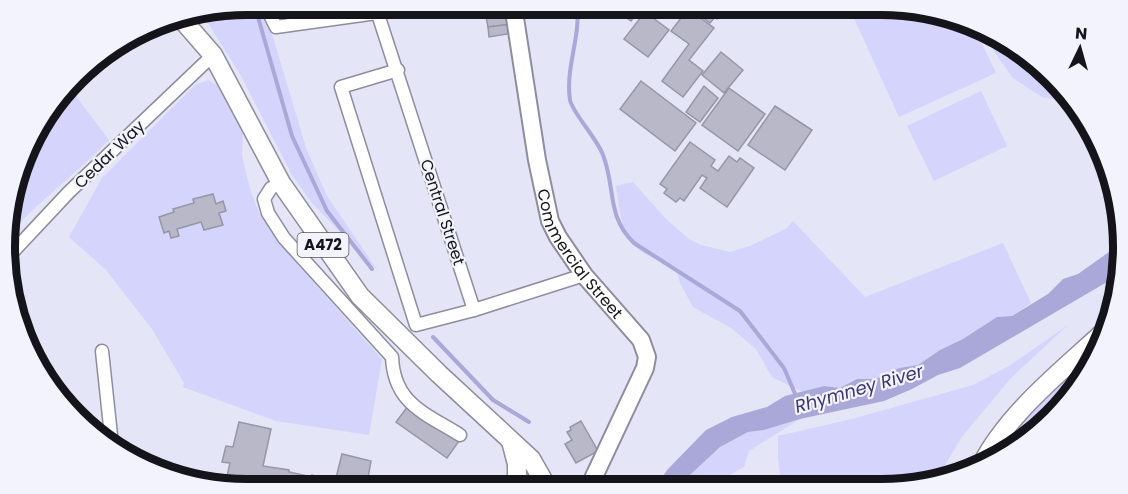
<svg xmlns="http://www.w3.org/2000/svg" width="1128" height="494" font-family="Poppins,sans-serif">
	<rect width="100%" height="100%" fill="#e4e5f6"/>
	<g fill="#d4d4fc">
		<polygon points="247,5 259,5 273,37 306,148 327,196 378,271 312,203 292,175 240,74 201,12"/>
		<polygon points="848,5 881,5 972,23 996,73 899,117"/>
		<polygon points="982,28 1052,75 1070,102 1042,97 1013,78 983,36"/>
		<polygon points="208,80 217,85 243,131 242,156 250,189 259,213 296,263 382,359 369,435 276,421 183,387 184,383 152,329 106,270 69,237 102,178 195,85"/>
		<path d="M69,87L109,140C77,173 40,200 9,234V200L37,125Z"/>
		<polygon points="981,91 1007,146 934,181 907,126"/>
		<path d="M633,182L666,219L689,239L701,245L730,252L750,246L787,228L793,221L865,297L1003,243L1031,303L1012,316L997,317L963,339L940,350L918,365L899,368L876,379H857L840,388L824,386L803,392L772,377L756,349L731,328L693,307L680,283L676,267C622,248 624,239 616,186Z"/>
		<polygon points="1068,325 1011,378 961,438 936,481 913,487 782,488 778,459 778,436 852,419 973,385 1009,366"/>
		<polygon points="1102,344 1074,394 1029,439 1004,454 1024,421"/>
		<polygon points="800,419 749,451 744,467 706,488 676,488 720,447 748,432 764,430"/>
	</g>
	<polygon fill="#a9a8d8" points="1123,242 1123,247 1118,273 1107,282 960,368 938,375 912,389 884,401 800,419 764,430 748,432 720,447 676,488 654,488 668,469 706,430 732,417 767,407 785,396 824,386 840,388 857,379 876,379 899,368 918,365 940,350 963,339 997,317 1012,316 1048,294 1063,279 1078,274"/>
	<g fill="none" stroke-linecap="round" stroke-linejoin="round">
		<g stroke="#a9a8d8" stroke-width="4">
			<polyline points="248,5 258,17 292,136 327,211 372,269"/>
			<path d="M577,5C581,37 565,68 570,100C572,112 598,140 603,155C616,188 606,216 634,243L740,311L784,368L796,396"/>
			<polyline points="433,337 493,400 529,422"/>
		</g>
	</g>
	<g fill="#b8b8c9" stroke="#9696a6" stroke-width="1.5">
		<polygon points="490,5 509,5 510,14 479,18 477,6"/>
		<polygon points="527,5 554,5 555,10 528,13"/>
		<polygon points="609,5 643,5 631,21"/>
		<polygon points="693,5 729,5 717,19 715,17 710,23 693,10 696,7"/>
		<polygon points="688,9 714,28 689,60 703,71 683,97 662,81 689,44 671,31"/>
		<polygon points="645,12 669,30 648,57 624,39"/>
		<polygon points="510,14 512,24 488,27 486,17"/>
		<polygon points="512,24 513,33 489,37 488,27"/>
		<polygon points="721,52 743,70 724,93 702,75"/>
		<polygon points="641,81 696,123 675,151 620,109"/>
		<polygon points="704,86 718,98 700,122 686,112"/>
		<polygon points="729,88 765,114 738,151 702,125"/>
		<polygon points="775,106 812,130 785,170 748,145"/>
		<polygon points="690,142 715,160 711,166 718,171 729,156 737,162 740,158 754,168 727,207 700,188 707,178 702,175 684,201 680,198 676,202 664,193 667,189 660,184"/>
		<polygon points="213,194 216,204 223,201 226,211 219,213 223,225 204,230 201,222 177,229 179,236 171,238 169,231 164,233 159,217 174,212 173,209 194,203 193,199"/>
		<polygon points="408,406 459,441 447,458 396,422"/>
		<polygon points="581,421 598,451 576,463 565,444 572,440 567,432 571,430 570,427"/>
		<polygon points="239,422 271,429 263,466 289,470 289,472 312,477 312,475 335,482 342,454 371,461 366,489 247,489 225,485 230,463 222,462 226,446 233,447"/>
		<polygon points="770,477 771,488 746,488 745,481"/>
	</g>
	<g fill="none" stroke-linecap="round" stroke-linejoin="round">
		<defs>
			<g id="street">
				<polyline points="265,5 276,27 434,5"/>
				<polyline points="375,5 474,310 584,275"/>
				<polyline points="398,70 341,87 416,325 474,310"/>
				<path d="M281,183L271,188L264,199L268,213L284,238L392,357C394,404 425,413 460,435"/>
				<polyline points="9,256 69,192 213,55"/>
				<polyline points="102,351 112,445"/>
			</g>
			<g id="secondary">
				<path id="s1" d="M513,5L537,160L550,221L558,237L584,275L641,340L647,357L645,368L591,483L586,488"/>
			</g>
			<g id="primary">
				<polyline points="179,16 213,55 281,183 360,296 439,374 531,459 548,489"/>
				<polyline points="511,441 517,464 517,489"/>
				<path d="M980,468C1006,414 1063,370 1107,329"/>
			</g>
		</defs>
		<use href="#street" stroke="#8d8d9d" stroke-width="15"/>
		<use href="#secondary" stroke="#8d8d9d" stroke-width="20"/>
		<use href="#primary" stroke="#8d8d9d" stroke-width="21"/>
		<use href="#street" stroke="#fff" stroke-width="12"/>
		<use href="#secondary" stroke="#fff" stroke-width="16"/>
		<use href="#primary" stroke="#fff" stroke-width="18"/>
	</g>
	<g text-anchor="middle" stroke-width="4.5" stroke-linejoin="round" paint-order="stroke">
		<rect fill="#f2f3fd" stroke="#57575e" stroke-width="1.5" x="297.5" y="233" width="51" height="24" rx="4.5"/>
		<g font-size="15" font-weight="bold" fill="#14141a">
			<text x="323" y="250">A472</text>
		</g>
		<g font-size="16" fill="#14141a" stroke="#f2f3fd">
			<text transform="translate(109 154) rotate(-44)" y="6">Cedar Way</text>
			<text transform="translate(443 212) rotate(72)" y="6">Central Street</text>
			<text dy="6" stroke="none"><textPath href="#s1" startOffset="262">Commercial Street</textPath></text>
		</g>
		<g font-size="18" font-style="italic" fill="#3c3571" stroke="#f2f3fd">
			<text transform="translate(859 389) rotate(-16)" y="6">Rhymney River</text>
		</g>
	</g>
	<path d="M0 0H1128V494H0ZM247 15H881A232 232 0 0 1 1113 247V247A232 232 0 0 1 881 479H247A232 232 0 0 1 15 247V247A232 232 0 0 1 247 15Z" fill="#f2f3fd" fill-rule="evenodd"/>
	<path fill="none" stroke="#14141a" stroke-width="8" d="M247 15H881A232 232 0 0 1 1113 247V247A232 232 0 0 1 881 479H247A232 232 0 0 1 15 247V247A232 232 0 0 1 247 15Z"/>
	<g transform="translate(1080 48) rotate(5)" stroke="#f2f3fd" stroke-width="4.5" paint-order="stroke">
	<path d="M0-4.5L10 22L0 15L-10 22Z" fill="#14141a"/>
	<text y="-9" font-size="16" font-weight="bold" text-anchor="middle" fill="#14141a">N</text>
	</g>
</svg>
